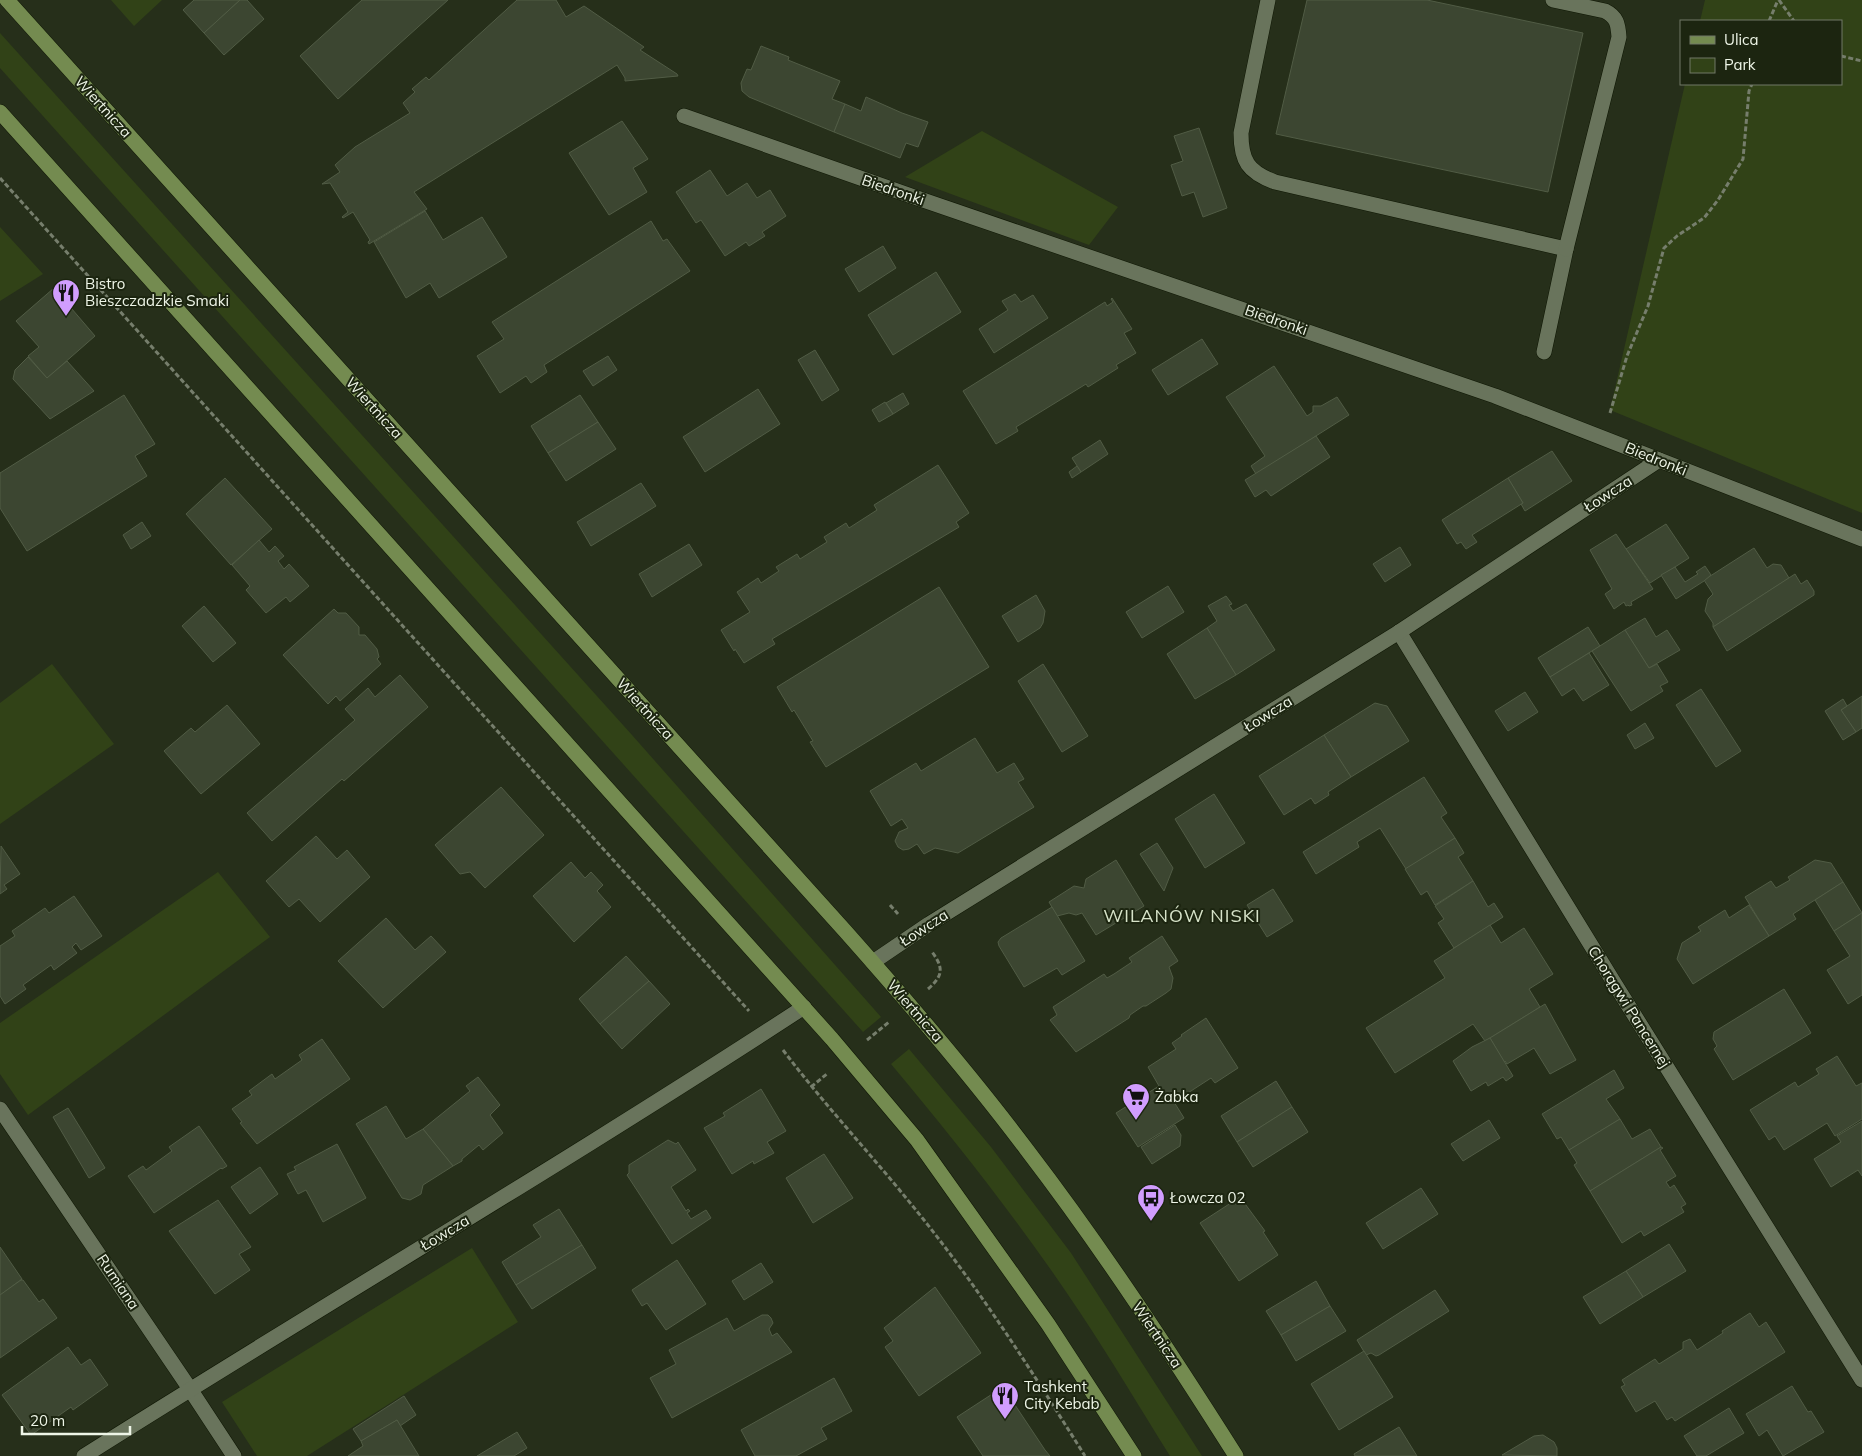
<svg xmlns="http://www.w3.org/2000/svg" width="1862" height="1456" font-family="Mulish,sans-serif">
	<rect width="100%" height="100%" fill="#262f1a"/>
	<g fill="#314217">
		<polygon points="111,0 162,0 134,26"/>
		<polygon points="1705,0 1862,0 1862,513 1610,410 1685,84 1841,84 1841,21 1700,21"/>
		<polygon points="0,33 632,735 881,1017 863,1032 0,68"/>
		<polygon points="982,131 1118,207 1089,245 905,177"/>
		<polygon points="0,227 43,274 0,301"/>
		<polygon points="52,664 114,744 0,824 0,703"/>
		<polygon points="218,872 270,937 28,1115 0,1074 0,1023"/>
		<path d="M909,1049L991,1147L1071,1253L1202,1456H1170C1140,1408 1111,1359 1079,1311C1022,1225 957,1143 891,1064Z"/>
		<polygon points="472,1248 518,1322 307,1456 257,1456 222,1402"/>
	</g>
	<g fill="#3c4631" stroke="#515c45">
		<polygon points="194,0 240,0 204,33 183,10"/>
		<polygon points="240,0 247,0 264,19 224,55 204,33"/>
		<polygon points="362,0 448,0 338,99 300,56"/>
		<polygon points="517,0 556,0 566,17 584,6 644,47 640,50 677,74 678,76 625,81 625,78 617,65 414,192 427,209 369,244 368,242 370,240 353,212 343,218 342,217 348,212 330,183 322,184 340,172 335,165 355,147 410,113 403,103 415,92 412,89 426,77 429,80"/>
		<polygon points="1307,0 1427,0 1583,33 1548,192 1276,134"/>
		<polygon points="761,46 789,57 788,60 840,81 832,99 845,104 834,132 749,97 742,91 741,83 747,69 751,70"/>
		<polygon points="866,97 902,113 928,122 918,147 906,143 900,158 834,132 845,104 861,111"/>
		<polygon points="622,121 648,159 633,168 647,192 609,215 569,153"/>
		<polygon points="1199,128 1227,208 1203,217 1194,192 1182,196 1171,165 1183,161 1174,136"/>
		<polygon points="710,170 727,196 747,183 757,198 770,190 786,216 762,232 765,236 749,246 746,242 725,256 701,220 696,223 676,192"/>
		<polygon points="425,211 443,240 482,217 507,257 439,298 430,283 406,298 374,242"/>
		<polygon points="651,221 663,241 667,239 690,271 544,365 547,372 531,383 526,376 500,393 477,356 504,339 492,322"/>
		<polygon points="883,246 896,268 859,292 845,269"/>
		<polygon points="936,272 961,312 893,355 868,315"/>
		<polygon points="54,288 95,336 47,378 28,356 39,347 16,321"/>
		<polygon points="1015,294 1021,302 1033,295 1048,318 994,353 979,329 1008,310 1002,301"/>
		<polygon points="1112,298 1132,329 1124,333 1136,353 1116,365 1118,368 1088,387 1086,384 1016,427 1018,431 996,444 963,391 1105,302 1107,306 1113,302 1111,299"/>
		<polygon points="1202,339 1218,364 1168,395 1152,370"/>
		<polygon points="815,350 839,390 822,401 798,360"/>
		<polygon points="608,356 617,370 593,386 583,371"/>
		<polygon points="28,357 47,378 67,361 94,391 50,419 13,379 15,370"/>
		<polygon points="1274,366 1307,416 1313,412 1313,406 1321,406 1337,397 1349,415 1256,474 1251,466 1265,456 1226,397"/>
		<polygon points="758,389 780,424 705,472 683,437"/>
		<polygon points="903,393 909,404 893,414 886,403"/>
		<polygon points="124,395 155,444 135,456 147,476 27,551 0,508 0,473"/>
		<polygon points="580,395 598,422 548,453 531,426"/>
		<polygon points="885,402 893,414 879,422 872,410"/>
		<polygon points="598,422 616,449 566,481 548,453"/>
		<polygon points="1316,436 1330,457 1271,496 1266,490 1255,497 1245,480"/>
		<polygon points="1100,440 1108,454 1081,472 1072,458"/>
		<polygon points="1552,451 1572,481 1525,511 1521,504 1523,503 1508,478"/>
		<polygon points="938,465 969,513 956,522 959,527 772,639 775,644 744,663 735,649 734,651 732,648 721,630 750,612 737,592 758,578 761,583 779,571 776,567 797,554 800,559 827,542 824,537 846,523 849,528 877,510 874,505"/>
		<polygon points="1077,466 1081,472 1072,478 1069,472"/>
		<polygon points="225,478 272,529 231,565 186,514"/>
		<polygon points="1508,478 1523,503 1472,535 1477,542 1466,549 1461,542 1457,544 1442,520"/>
		<polygon points="641,483 656,506 591,546 577,522"/>
		<polygon points="142,522 151,536 131,549 123,535"/>
		<polygon points="1666,524 1689,558 1650,583 1626,549"/>
		<polygon points="1616,534 1653,589 1631,602 1632,605 1629,606 1628,605 1626,606 1624,602 1614,609 1605,594 1612,589 1590,550"/>
		<polygon points="259,540 269,552 275,546 284,556 278,561 284,569 289,564 309,586 290,602 286,597 266,613 246,590 250,586 232,565"/>
		<polygon points="689,544 702,565 652,597 639,574"/>
		<polygon points="1400,547 1411,565 1385,582 1373,564"/>
		<polygon points="1754,548 1767,568 1773,564 1781,565 1789,578 1713,627 1713,623 1705,611 1708,599 1713,594 1704,580"/>
		<polygon points="1705,566 1711,575 1704,581 1676,599 1661,575 1675,567 1685,582 1698,574 1696,572"/>
		<polygon points="1795,574 1801,584 1807,580 1814,591 1814,595 1727,651 1713,627"/>
		<polygon points="1168,586 1184,612 1142,638 1126,612"/>
		<polygon points="939,587 989,667 826,767 810,742 813,741 794,710 792,712 777,687"/>
		<polygon points="1036,595 1045,611 1043,623 1040,628 1018,642 1002,616"/>
		<polygon points="1226,596 1232,604 1229,605 1233,611 1246,604 1275,650 1236,675 1207,628 1217,621 1208,606"/>
		<polygon points="204,606 236,643 213,662 182,626"/>
		<polygon points="334,609 338,613 346,613 359,627 359,635 365,635 377,649 379,657 377,659 381,664 340,701 336,696 328,704 283,655"/>
		<polygon points="1645,618 1656,637 1667,630 1680,650 1649,668 1625,630"/>
		<polygon points="1588,627 1600,646 1550,677 1538,658"/>
		<polygon points="1207,628 1236,675 1195,699 1167,654"/>
		<polygon points="1625,630 1649,668 1657,664 1668,682 1660,686 1663,691 1631,711 1592,651"/>
		<polygon points="1589,653 1609,685 1583,701 1574,688 1562,696 1550,677"/>
		<polygon points="1043,664 1088,736 1062,752 1018,681"/>
		<polygon points="400,675 428,707 344,781 342,779 272,841 247,813 355,720 345,709 368,688 375,697"/>
		<polygon points="1701,689 1741,751 1716,767 1676,705"/>
		<polygon points="1525,692 1538,712 1508,731 1495,711"/>
		<polygon points="1862,696 1862,728 1856,732 1841,710"/>
		<polygon points="1843,699 1847,706 1841,710 1856,732 1843,740 1825,711"/>
		<polygon points="1375,703 1387,706 1409,741 1351,777 1324,735"/>
		<polygon points="227,705 260,744 201,794 164,751 191,728 195,732"/>
		<polygon points="1645,723 1654,738 1635,749 1627,735"/>
		<polygon points="1324,735 1351,777 1328,792 1329,795 1315,804 1311,798 1284,815 1259,776"/>
		<polygon points="975,738 997,773 1014,763 1024,779 1018,782 1034,807 958,853 935,848 924,854 917,844 909,849 903,850 898,847 895,841 899,832 908,828 902,819 891,826 870,791 916,763 921,771"/>
		<polygon points="1424,777 1447,813 1441,817 1455,838 1406,869 1380,828 1357,842 1359,847 1316,874 1303,852"/>
		<polygon points="501,787 544,835 485,888 470,872 460,874 435,845"/>
		<polygon points="1214,794 1245,843 1205,868 1175,819"/>
		<polygon points="316,836 337,859 347,850 370,877 320,922 299,899 289,907 266,881"/>
		<polygon points="1455,838 1464,853 1458,857 1473,881 1435,905 1427,891 1421,895 1405,869"/>
		<polygon points="1157,843 1173,868 1164,891 1140,854"/>
		<polygon points="1,846 20,874 4,885 7,889 0,894"/>
		<polygon points="1116,860 1144,906 1096,935 1082,913 1076,915 1069,913 1057,916 1049,902 1074,886 1084,888 1086,879"/>
		<polygon points="1815,860 1831,863 1843,882 1793,914 1796,919 1769,936 1745,897 1771,881 1776,888 1790,880 1788,877"/>
		<polygon points="571,862 585,878 591,872 603,885 597,891 611,907 574,942 533,896"/>
		<polygon points="1473,881 1488,907 1494,903 1503,917 1454,948 1438,923 1444,919 1435,906"/>
		<polygon points="1843,882 1862,913 1834,931 1815,900"/>
		<polygon points="1273,889 1293,921 1267,937 1247,905"/>
		<polygon points="74,896 102,936 81,950 76,943 72,947 77,953 54,970 51,965 23,985 26,989 5,1004 0,996 0,946 15,936 12,931 45,908 49,913"/>
		<polygon points="1749,905 1769,936 1693,984 1677,959 1682,943 1701,931 1698,927 1725,910 1729,918"/>
		<polygon points="1052,907 1085,961 1062,975 1057,968 1024,987 999,946 998,942 1001,938"/>
		<polygon points="1862,913 1862,995 1848,1004 1827,970 1850,956 1834,931"/>
		<polygon points="386,918 415,950 431,936 446,952 383,1008 338,961"/>
		<polygon points="1490,925 1501,943 1524,928 1553,974 1529,989 1540,1007 1485,1041 1473,1024 1395,1073 1366,1028 1445,978 1434,961"/>
		<polygon points="1162,936 1178,961 1169,967 1173,978 1171,989 1166,993 1146,1006 1143,1006 1130,1015 1129,1018 1076,1052 1050,1020 1057,1015 1053,1007 1104,974 1107,978 1114,974 1132,962 1129,958"/>
		<polygon points="626,956 649,981 600,1024 579,999"/>
		<polygon points="649,981 670,1004 622,1049 600,1024"/>
		<polygon points="1784,989 1811,1033 1733,1080 1714,1049 1717,1046 1713,1039 1714,1032"/>
		<polygon points="1545,1004 1576,1060 1550,1074 1534,1048 1507,1064 1505,1061 1504,1062 1490,1038"/>
		<polygon points="1206,1018 1238,1068 1215,1083 1211,1078 1174,1102 1184,1118 1138,1147 1116,1113 1159,1086 1148,1067 1176,1049 1172,1043 1182,1036 1181,1035"/>
		<polygon points="1490,1038 1513,1076 1506,1081 1503,1077 1488,1086 1486,1082 1471,1091 1453,1061 1472,1047"/>
		<polygon points="322,1039 350,1079 257,1144 240,1123 242,1122 232,1109 252,1095 249,1091 272,1074 275,1079 302,1060 299,1055"/>
		<polygon points="1837,1056 1856,1086 1862,1083 1862,1119 1835,1136 1827,1123 1784,1150 1775,1136 1769,1140 1750,1110 1795,1082 1798,1087 1819,1074 1816,1069"/>
		<polygon points="1614,1070 1624,1088 1606,1099 1620,1119 1569,1150 1561,1137 1557,1139 1542,1114"/>
		<polygon points="478,1077 500,1105 490,1115 503,1133 483,1150 479,1145 462,1159 462,1161 453,1166 423,1129 470,1091 466,1086"/>
		<polygon points="1276,1081 1292,1107 1237,1142 1221,1116"/>
		<polygon points="761,1089 786,1131 767,1142 774,1153 754,1164 753,1161 732,1174 704,1128 725,1116 723,1113"/>
		<polygon points="386,1106 406,1139 423,1129 453,1166 423,1185 421,1194 410,1200 402,1198 356,1124"/>
		<polygon points="1292,1107 1308,1132 1253,1167 1237,1142"/>
		<polygon points="68,1108 105,1168 89,1178 53,1117"/>
		<polygon points="1620,1119 1632,1139 1650,1129 1661,1147 1590,1191 1574,1165 1577,1163 1569,1150"/>
		<polygon points="1489,1120 1500,1138 1463,1161 1451,1144"/>
		<polygon points="1862,1121 1862,1176 1858,1170 1831,1187 1814,1159 1841,1142 1837,1136"/>
		<polygon points="1175,1125 1181,1135 1180,1146 1152,1164 1141,1147"/>
		<polygon points="199,1126 227,1166 222,1169 221,1168 154,1213 128,1176 143,1166 146,1170 172,1151 169,1147"/>
		<polygon points="668,1140 676,1144 678,1142 696,1170 671,1187 686,1211 688,1209 690,1211 687,1213 691,1219 706,1210 711,1218 672,1244 627,1175 629,1173 629,1165"/>
		<polygon points="337,1144 366,1198 323,1222 306,1190 298,1194 287,1174 296,1170 294,1167"/>
		<polygon points="1661,1147 1663,1148 1660,1150 1676,1176 1666,1182 1670,1188 1674,1185 1686,1204 1681,1207 1684,1212 1644,1236 1641,1231 1622,1243 1590,1191"/>
		<polygon points="824,1154 853,1198 813,1223 786,1178"/>
		<polygon points="260,1167 278,1194 250,1214 231,1187"/>
		<polygon points="1421,1188 1438,1214 1383,1249 1366,1223"/>
		<polygon points="1240,1197 1265,1231 1263,1232 1278,1255 1239,1281 1200,1223"/>
		<polygon points="218,1200 251,1247 239,1254 250,1270 215,1294 169,1231"/>
		<polygon points="559,1209 582,1245 516,1285 502,1262 541,1237 533,1225"/>
		<polygon points="1669,1244 1686,1271 1643,1297 1626,1271"/>
		<polygon points="582,1245 596,1268 532,1309 516,1285"/>
		<polygon points="0,1247 22,1279 0,1295"/>
		<polygon points="677,1260 706,1304 666,1330 647,1303 642,1306 632,1290"/>
		<polygon points="761,1263 773,1282 744,1300 732,1281"/>
		<polygon points="1626,1271 1643,1297 1600,1324 1583,1297"/>
		<polygon points="21,1280 23,1280 39,1302 43,1299 57,1318 0,1358 0,1295"/>
		<polygon points="1316,1281 1330,1306 1281,1335 1266,1311"/>
		<polygon points="935,1287 981,1353 919,1396 885,1347 893,1341 884,1328"/>
		<polygon points="1435,1290 1449,1311 1379,1355 1376,1356 1371,1353 1366,1355 1357,1340"/>
		<polygon points="1330,1306 1346,1331 1296,1361 1281,1335"/>
		<polygon points="1750,1313 1759,1327 1766,1322 1785,1352 1675,1421 1672,1417 1667,1420 1655,1401 1636,1412 1621,1387 1625,1385 1622,1380 1655,1359 1659,1364 1683,1349 1683,1342 1690,1339 1697,1350 1723,1333 1722,1331"/>
		<polygon points="762,1315 768,1315 771,1318 773,1323 769,1329 772,1336 777,1333 792,1352 672,1418 650,1378 676,1364 669,1350 727,1318 734,1331"/>
		<polygon points="68,1347 81,1365 90,1359 108,1385 73,1410 71,1407 31,1435 2,1395"/>
		<polygon points="1364,1351 1393,1397 1339,1430 1311,1384"/>
		<polygon points="834,1378 852,1411 821,1428 827,1439 796,1456 755,1456 741,1430"/>
		<polygon points="1792,1386 1808,1412 1811,1411 1824,1432 1783,1456 1767,1430 1759,1436 1746,1414"/>
		<polygon points="1003,1387 1045,1450 1050,1456 983,1456 957,1417"/>
		<polygon points="404,1396 416,1415 400,1426 397,1420 361,1441 353,1429"/>
		<polygon points="1729,1408 1744,1433 1706,1456 1697,1456 1684,1436"/>
		<polygon points="397,1420 419,1456 348,1456 363,1446 361,1441"/>
		<polygon points="1399,1427 1417,1456 1355,1456 1354,1454"/>
		<polygon points="517,1432 527,1448 514,1456 477,1456"/>
		<polygon points="1543,1435 1554,1442 1557,1448 1557,1456 1502,1455 1534,1436"/>
	</g>
	<g fill="none" stroke-linecap="round" stroke-linejoin="round">
		<defs>
			<g id="lane">
				<path d="M1268,0L1241,133C1241,161 1248,172 1275,182L1566,249L1544,352"/>
				<path d="M1553,0L1605,11C1617,17 1618,24 1619,37L1566,249"/>
			</g>
			<g id="street">
				<polyline points="684,116 920,199 1495,396 1862,539"/>
				<polyline points="1399,632 1613,981 1862,1380"/>
				<polyline points="873,962 929,924 1399,632 1659,460"/>
				<polyline points="0,1109 190,1389 234,1456"/>
				<path d="M84,1456C323,1305 567,1162 804,1007"/>
			</g>
			<g id="secondary">
				<path d="M7,0L846,932C909,1003 970,1074 1027,1150C1102,1248 1170,1352 1236,1456"/>
				<polyline points="0,112 832,1039 917,1140 1048,1324 1134,1456"/>
			</g>
		</defs>
		<use href="#lane" stroke="#0f1704" stroke-width="16"/>
		<use href="#street" stroke="#0f1704" stroke-width="16"/>
		<use href="#secondary" stroke="#0f1704" stroke-width="16"/>
		<g stroke="#767e6c" stroke-width="3" stroke-dasharray="5 2.5" stroke-linecap="butt">
			<polyline points="1779,0 1794,21"/>
			<polyline points="1769,21 1778,0"/>
			<polyline points="1841,56 1862,61"/>
			<polyline points="0,178 749,1011"/>
			<polyline points="1610,413 1627,356 1648,306 1664,248 1677,236 1704,218 1718,200 1743,159 1749,91 1752,84"/>
			<polyline points="890,905 898,914"/>
			<path d="M928,989C943,976 944,968 932,952"/>
			<polyline points="867,1040 889,1022"/>
			<path d="M783,1050C823,1103 869,1152 911,1204C976,1283 1031,1370 1085,1456"/>
			<polyline points="811,1087 828,1073"/>
		</g>
		<use href="#lane" stroke="#69745c" stroke-width="15"/>
		<use href="#street" stroke="#69745c" stroke-width="15"/>
		<use href="#secondary" stroke="#748b50" stroke-width="15"/>
	</g>
	<defs>
		<symbol id="restaurant-pin" viewBox="-11 -11 22 30"><path d="M0 17L-7.5 6A9.5 9.5 0 1 1 7.5 6Z" fill="#d19dfe" stroke="#1c2510"/><path d="M-5-6h1v4h1v-4h1v4h1v-4h1v5L-1.5 .5V6h-2V.5L-5-1ZM5-6V6H3V1.5H1.5Q1.5-4 5-6Z" fill="#111"/></symbol>
		<symbol id="supermarket-pin" viewBox="-11 -11 22 30"><path d="M0 17L-7.5 6A9.5 9.5 0 1 1 7.5 6Z" fill="#d19dfe" stroke="#1c2510"/><path d="M-6-5.5h2.5l.6 2H6L4.5 2H-2.5L-4.4-4H-6ZM-1.5 3.2a1.3 1.3 0 1 0 .1 0ZM3 3.2a1.3 1.3 0 1 0 .1 0Z" fill="#111"/></symbol>
		<symbol id="bus-pin" viewBox="-11 -11 22 30"><path d="M0 17L-7.5 6A9.5 9.5 0 1 1 7.5 6Z" fill="#d19dfe" stroke="#1c2510"/><path d="M-5-6H5V4H4V6H2V4H-2V6H-4V4H-5ZM-3.5-4V0h7V-4ZM-3.5 1.2v1.5H-2V1.2ZM2 1.2v1.5H3.5V1.2Z" fill="#111"/></symbol>
	</defs>
	<g fill-rule="evenodd">
		<use href="#restaurant-pin" x="50" y="277" width="32" height="43"/>
		<use href="#supermarket-pin" x="1120" y="1081" width="32" height="43"/>
		<use href="#bus-pin" x="1135" y="1182" width="32" height="43"/>
		<use href="#restaurant-pin" x="989" y="1380" width="32" height="43"/>
	</g>
	<g text-anchor="middle" stroke-width="4" stroke-linejoin="round" paint-order="stroke">
		<g font-size="15" fill="#eef5e7" stroke="#1c2510">
			<text transform="translate(103 107) rotate(48)" y="5">Wiertnicza</text>
			<text transform="translate(893 190) rotate(19)" y="5">Biedronki</text>
			<text transform="translate(1276 320) rotate(19)" y="5">Biedronki</text>
			<text transform="translate(374 408) rotate(48)" y="5">Wiertnicza</text>
			<text transform="translate(1656 459) rotate(22)" y="5">Biedronki</text>
			<text transform="translate(1608 494) rotate(-33)" y="5">Łowcza</text>
			<text transform="translate(645 709) rotate(48)" y="5">Wiertnicza</text>
			<text transform="translate(1268 714) rotate(-32)" y="5">Łowcza</text>
			<text transform="translate(924 928) rotate(-33)" y="5">Łowcza</text>
			<text transform="translate(1629 1007) rotate(58)" y="5">Chorągwi Pancernej</text>
			<text transform="translate(915 1011) rotate(49)" y="5">Wiertnicza</text>
			<text transform="translate(445 1233) rotate(-31)" y="5">Łowcza</text>
			<text transform="translate(118 1282) rotate(56)" y="5">Rumiana</text>
			<text transform="translate(1157 1335) rotate(56)" y="5">Wiertnicza</text>
		</g>
		<g font-size="15" fill="#eef5e7" stroke="#1c2510" text-anchor="start">
			<text x="85" y="289">Bistro<tspan x="85" dy="17">Bieszczadzkie Smaki</tspan></text>
			<text x="1155" y="1102">Żabka</text>
			<text x="1170" y="1203">Łowcza 02</text>
			<text x="1024" y="1392">Tashkent<tspan x="1024" dy="17">City Kebab</tspan></text>
		</g>
		<g font-size="18" letter-spacing="1" fill="#d7e3c9" stroke="#1c2510">
			<text x="1182" y="922">WILANÓW NISKI</text>
		</g>
	</g>
	<rect x="1680" y="20" width="162" height="65" fill="#1c2510" stroke="#707866"/>
	<rect x="1690" y="36" width="25" height="8" fill="#748b50" stroke="#707866"/>
	<text x="1724" y="45" font-size="15" fill="#eef5e7">Ulica</text>
	<rect x="1690" y="58" width="25" height="15" fill="#314217" stroke="#707866"/>
	<text x="1724" y="70" font-size="15" fill="#eef5e7">Park</text>
	<path d="M22 1426v8h108v-8" fill="none" stroke="#eef5e7" stroke-width="2.5"/>
	<text x="30" y="1426" font-size="15" fill="#eef5e7" stroke="#1c2510" stroke-width="4" paint-order="stroke">20 m</text>
</svg>
